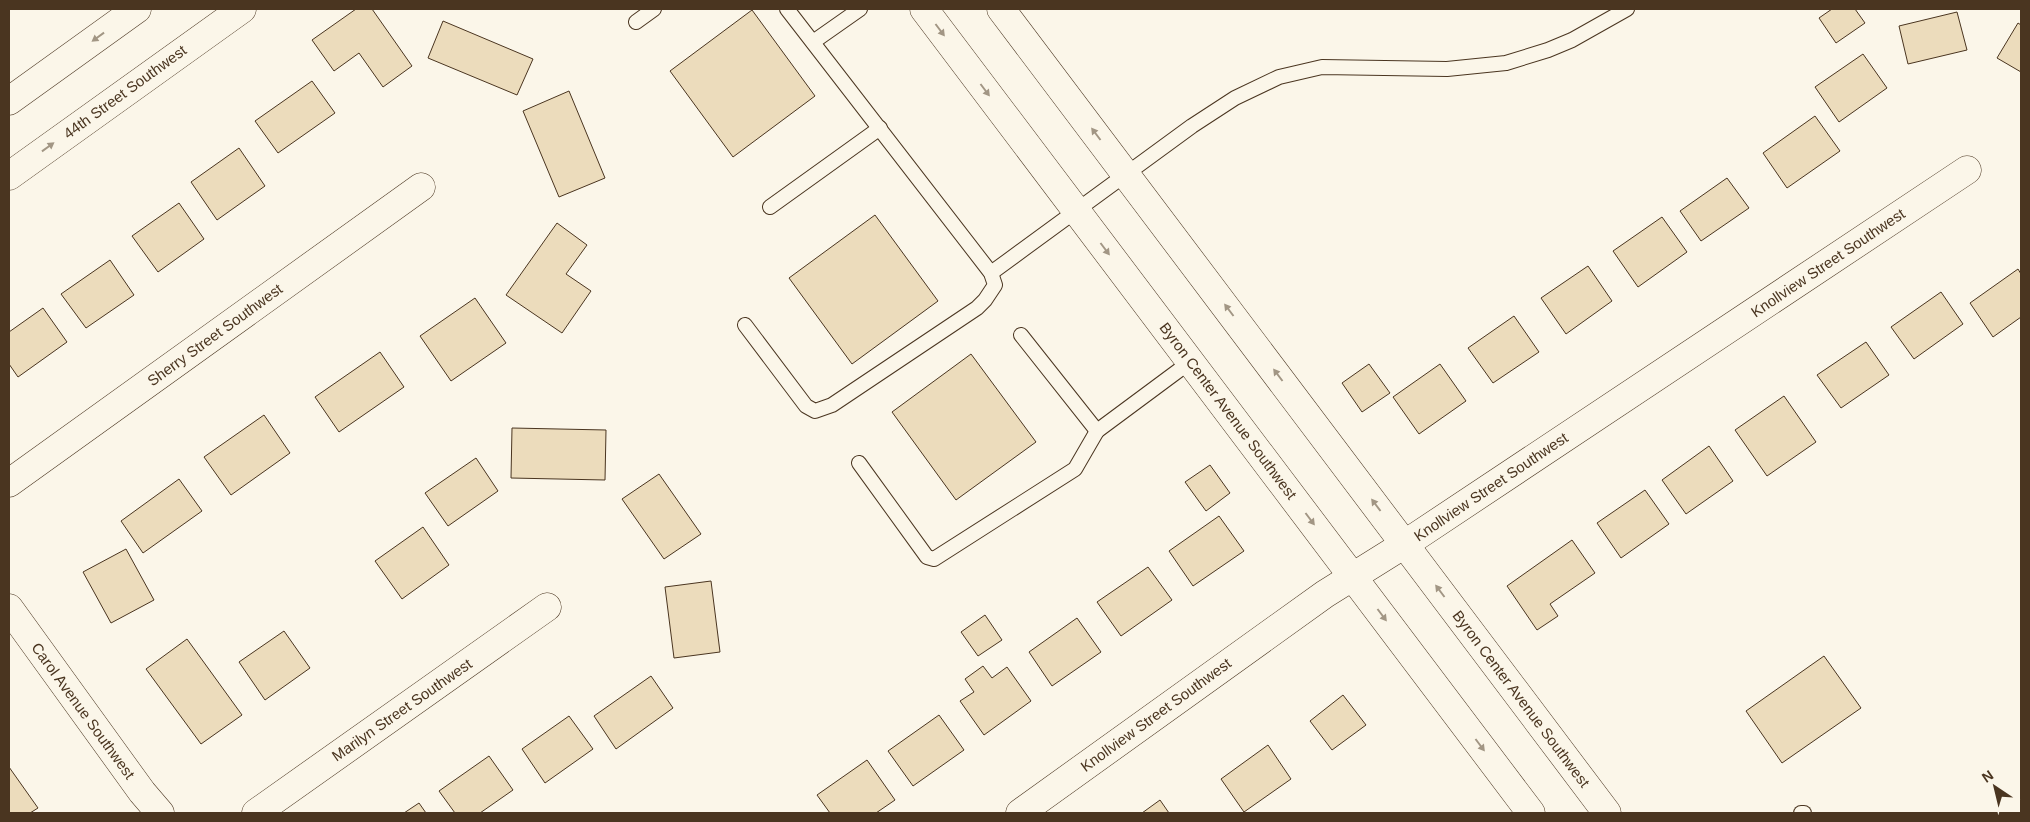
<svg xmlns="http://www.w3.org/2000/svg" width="2030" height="822" font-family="Arial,sans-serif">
	<rect width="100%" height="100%" fill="#fbf6e9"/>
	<g fill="#ecdcbc" stroke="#4a3520">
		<polygon points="356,9 372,9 412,66 383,87 359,53 334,71 312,40"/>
		<polygon points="1832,9 1855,9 1865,23 1836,43 1819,18"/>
		<polygon points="752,10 815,96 733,157 670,71"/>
		<polygon points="1957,12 1967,50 1908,64 1899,26"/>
		<polygon points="443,21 533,59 517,95 428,58"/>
		<polygon points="2018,23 2021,25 2021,72 1997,58"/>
		<polygon points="1863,54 1887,88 1839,122 1815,87"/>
		<polygon points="312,81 335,113 278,153 255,121"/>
		<polygon points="569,91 605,178 559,197 523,111"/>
		<polygon points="1815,116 1840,151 1787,188 1763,153"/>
		<polygon points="239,148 265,186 217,220 191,182"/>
		<polygon points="1727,178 1749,208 1701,241 1680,211"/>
		<polygon points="179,203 204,239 158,272 132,236"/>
		<polygon points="875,215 938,301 852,364 789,278"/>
		<polygon points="1662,217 1687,252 1638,287 1613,251"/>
		<polygon points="557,223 587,245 566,274 591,291 562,333 506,295"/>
		<polygon points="110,260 134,295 86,328 61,294"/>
		<polygon points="1588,266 1612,301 1566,334 1541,298"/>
		<polygon points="2018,269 2021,274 2021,317 1993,337 1970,303"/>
		<polygon points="1941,292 1963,324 1914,359 1891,327"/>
		<polygon points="475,298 506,343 451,381 420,336"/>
		<polygon points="43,308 67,342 18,377 9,364 9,332"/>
		<polygon points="1514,316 1539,352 1493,383 1468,348"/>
		<polygon points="1866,342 1889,375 1841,408 1817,375"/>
		<polygon points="380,352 404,387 339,432 315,397"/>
		<polygon points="971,354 1036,442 956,500 892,412"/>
		<polygon points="1369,364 1390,393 1362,412 1342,383"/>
		<polygon points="1440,364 1466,401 1419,434 1393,397"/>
		<polygon points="1784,396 1816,442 1767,476 1735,430"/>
		<polygon points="264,415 290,453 231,495 204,457"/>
		<polygon points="512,428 606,430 605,480 511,478"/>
		<polygon points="1709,446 1733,481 1686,514 1662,480"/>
		<polygon points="476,458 498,491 448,526 425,493"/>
		<polygon points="1210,465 1230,493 1206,511 1185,482"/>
		<polygon points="659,474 701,534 664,559 622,499"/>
		<polygon points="179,479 202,511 143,553 121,521"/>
		<polygon points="1645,490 1669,524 1621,558 1597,523"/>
		<polygon points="1219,516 1244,551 1193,586 1169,551"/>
		<polygon points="423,527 449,565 402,599 375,561"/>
		<polygon points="1572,540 1595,573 1550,604 1558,616 1537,630 1507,586"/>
		<polygon points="126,549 154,600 111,623 83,572"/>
		<polygon points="1148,567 1172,600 1121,636 1097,602"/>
		<polygon points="711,581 720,652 674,658 665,587"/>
		<polygon points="985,615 1002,640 978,656 961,632"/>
		<polygon points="1077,618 1101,652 1052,686 1029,652"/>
		<polygon points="284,631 310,668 265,700 239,662"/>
		<polygon points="187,639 242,715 201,744 146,669"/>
		<polygon points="1824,656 1861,708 1782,763 1746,711"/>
		<polygon points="983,666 992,678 1007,667 1031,701 984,735 960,701 974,692 965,679"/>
		<polygon points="651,676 673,708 616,749 594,716"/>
		<polygon points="1343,695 1366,725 1332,750 1310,721"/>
		<polygon points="939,715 964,750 913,786 888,751"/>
		<polygon points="569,716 593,749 545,783 522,749"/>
		<polygon points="1268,745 1291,779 1244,812 1221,779"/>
		<polygon points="489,756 513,790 480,813 455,813 439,791"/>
		<polygon points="867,760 895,800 876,813 830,813 817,795"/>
		<polygon points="9,767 38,808 30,813 9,813"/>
		<polygon points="1160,800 1169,813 1142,813"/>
		<polygon points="419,803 426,813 404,813"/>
	</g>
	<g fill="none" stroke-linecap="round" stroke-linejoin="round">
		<defs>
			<g id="lane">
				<polyline points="636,22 654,9"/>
				<polyline points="813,42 860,9"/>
				<polyline points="770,207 880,128"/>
				<polyline points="991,273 1192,126 1235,98 1279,77 1322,67 1447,69 1506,63 1548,50 1572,40 1627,9"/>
				<polyline points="745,325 806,406 815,411 832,405 977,308 985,300 995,285 991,273 787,9"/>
				<polyline points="1021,335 1097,431 1190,362"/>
				<polyline points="859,463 927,557 934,559 1075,469 1097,431"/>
				<polyline points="1801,813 1804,813"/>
			</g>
			<g id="street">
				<polyline points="9,483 421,187"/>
				<polyline points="9,608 142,792 160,813"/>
				<polyline points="256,813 547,607"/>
				<polyline points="1020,813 1325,594 1405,544 1967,170"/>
			</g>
			<g id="primary">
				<polyline points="924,9 1531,813"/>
				<polyline points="1001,9 1607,813"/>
				<polyline points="9,101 137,9"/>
				<polyline points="9,176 242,9"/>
			</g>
		</defs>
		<use href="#lane" stroke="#4a3520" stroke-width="16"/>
		<use href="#street" stroke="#4a3520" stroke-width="29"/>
		<use href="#primary" stroke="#4a3520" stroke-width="29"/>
		<use href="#lane" stroke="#fbf6e9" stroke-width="14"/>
		<use href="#street" stroke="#fbf6e9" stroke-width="28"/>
		<use href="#primary" stroke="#fbf6e9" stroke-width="28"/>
	</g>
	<defs><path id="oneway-solid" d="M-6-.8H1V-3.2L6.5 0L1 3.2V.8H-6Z" transform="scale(1.25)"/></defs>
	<g fill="#a29684">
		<use href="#oneway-solid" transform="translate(940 30) rotate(53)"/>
		<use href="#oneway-solid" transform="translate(98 37) rotate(144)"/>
		<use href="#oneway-solid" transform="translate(985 90) rotate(53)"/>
		<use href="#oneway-solid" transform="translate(1096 134) rotate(-127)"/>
		<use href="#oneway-solid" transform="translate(48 147) rotate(-36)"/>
		<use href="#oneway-solid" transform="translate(1105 249) rotate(53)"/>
		<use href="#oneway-solid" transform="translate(1229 310) rotate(-127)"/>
		<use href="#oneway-solid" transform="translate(1278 375) rotate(-127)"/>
		<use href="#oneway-solid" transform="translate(1376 505) rotate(-127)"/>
		<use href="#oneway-solid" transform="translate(1310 519) rotate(53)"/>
		<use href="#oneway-solid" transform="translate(1440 591) rotate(-127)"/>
		<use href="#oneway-solid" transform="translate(1382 615) rotate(53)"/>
		<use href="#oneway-solid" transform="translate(1480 745) rotate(53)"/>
	</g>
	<g text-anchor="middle" stroke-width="4" stroke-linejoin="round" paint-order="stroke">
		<g font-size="15" fill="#4a3520" stroke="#fbf6e9">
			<text transform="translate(125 92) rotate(-36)" y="5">44th Street Southwest</text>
			<text transform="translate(1828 263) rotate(-34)" y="5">Knollview Street Southwest</text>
			<text transform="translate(215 335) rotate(-36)" y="5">Sherry Street Southwest</text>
			<text transform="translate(1228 411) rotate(53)" y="5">Byron Center Avenue Southwest</text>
			<text transform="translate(1491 487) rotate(-34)" y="5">Knollview Street Southwest</text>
			<text transform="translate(1521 699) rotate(53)" y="5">Byron Center Avenue Southwest</text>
			<text transform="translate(402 710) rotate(-35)" y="5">Marilyn Street Southwest</text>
			<text transform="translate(83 711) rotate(54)" y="5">Carol Avenue Southwest</text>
			<text transform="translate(1156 715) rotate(-36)" y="5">Knollview Street Southwest</text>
		</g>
	</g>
	<rect width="2030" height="822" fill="none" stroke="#4a3520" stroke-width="20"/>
	<g transform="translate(1995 787) rotate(325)" stroke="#fbf6e9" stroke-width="4" paint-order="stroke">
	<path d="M0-4L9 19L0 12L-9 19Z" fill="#4a3520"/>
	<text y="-8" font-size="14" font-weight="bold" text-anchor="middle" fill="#4a3520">N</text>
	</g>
</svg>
